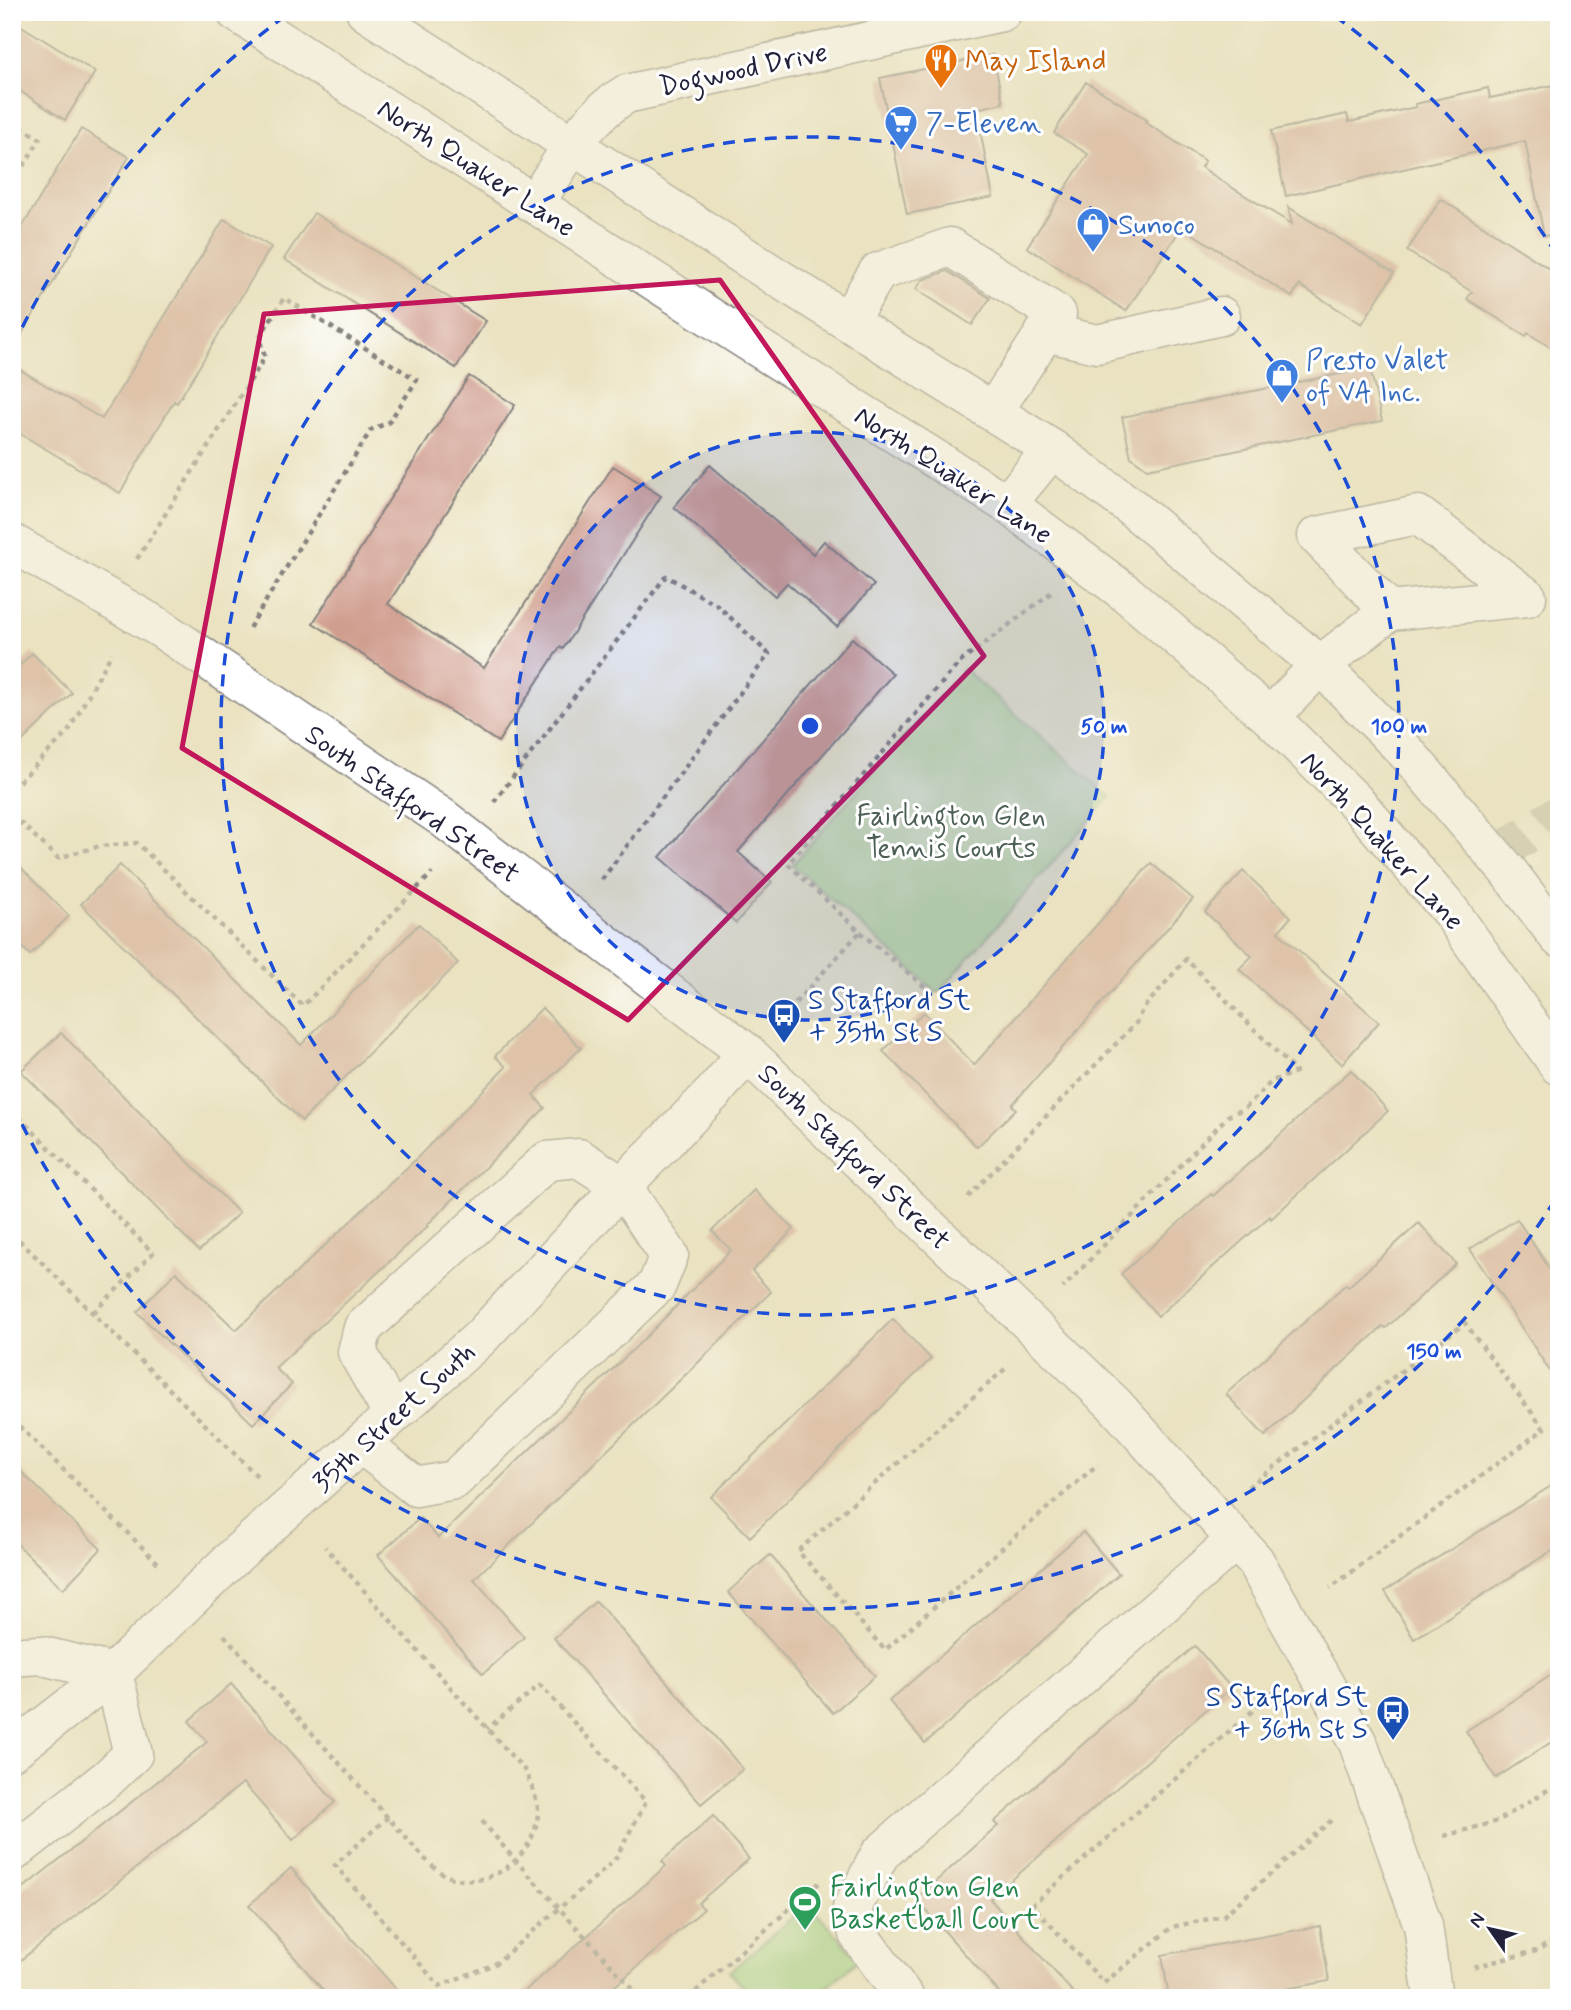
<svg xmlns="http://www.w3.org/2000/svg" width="1571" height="2010" font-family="Mynerve,sans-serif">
	<rect width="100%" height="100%" fill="#fff"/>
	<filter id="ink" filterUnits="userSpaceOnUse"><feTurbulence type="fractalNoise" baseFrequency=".0143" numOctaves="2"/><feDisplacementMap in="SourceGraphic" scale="14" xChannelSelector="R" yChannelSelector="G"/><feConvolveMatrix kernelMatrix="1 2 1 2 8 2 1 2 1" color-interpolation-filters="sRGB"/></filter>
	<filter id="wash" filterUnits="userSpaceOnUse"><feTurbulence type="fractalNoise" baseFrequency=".00686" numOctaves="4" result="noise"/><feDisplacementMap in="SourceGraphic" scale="28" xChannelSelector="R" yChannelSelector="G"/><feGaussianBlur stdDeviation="1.57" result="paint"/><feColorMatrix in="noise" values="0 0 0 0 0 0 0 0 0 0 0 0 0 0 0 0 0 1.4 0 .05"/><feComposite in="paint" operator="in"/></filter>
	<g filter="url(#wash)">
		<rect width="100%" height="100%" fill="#eae2c0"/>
		<g fill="#99cf81" stroke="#5e785e" stroke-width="2">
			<polygon points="964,669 1110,797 938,993 792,865"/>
			<polygon points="808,1904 859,1959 815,1998 753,1998 729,1972"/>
		</g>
		<g id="blocks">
			<g fill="#d09e8f">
				<polygon points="12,20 95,72 65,120 12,86"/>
				<polygon points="993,55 1003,103 976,109 993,197 907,214 880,78"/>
				<polygon points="1086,82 1147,120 1145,122 1205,161 1201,167 1231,187 1292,224 1288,207 1394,273 1362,324 1299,285 1292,297 1182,227 1126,311 1027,247 1088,154 1054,133"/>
				<polygon points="1559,84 1559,234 1544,236 1525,141 1286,196 1271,131 1347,114 1349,122 1416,107 1415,104 1488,88 1490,98"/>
				<polygon points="81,129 129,157 12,350 12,244"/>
				<polygon points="1441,199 1559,275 1559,353 1528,333 1526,336 1467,299 1472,292 1407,251"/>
				<polygon points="314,213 486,321 456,368 284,259"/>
				<polygon points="224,219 271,247 193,377 177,403 174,401 120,493 12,429 12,365 102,419"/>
				<polygon points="947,271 990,298 972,325 916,289 922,280"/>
				<polygon points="1370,368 1382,421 1147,469 1131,457 1122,417"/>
				<polygon points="469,376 515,405 388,604 484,668 613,466 661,496 563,649 560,647 498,742 313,623 373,529 371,528"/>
				<polygon points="710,465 813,554 824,541 874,585 837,627 787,583 775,596 674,507"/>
				<polygon points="852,638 893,674 738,852 772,882 736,923 660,857"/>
				<polygon points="32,653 72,693 12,751 12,673"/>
				<polygon points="12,859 69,916 30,955 12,937"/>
				<polygon points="1151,863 1193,899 1012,1105 1016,1109 977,1147 883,1051 924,1012 974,1065"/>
				<polygon points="120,865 301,1045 419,924 458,963 302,1121 81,904"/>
				<polygon points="1243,871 1291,917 1278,932 1379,1022 1342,1064 1239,969 1252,956 1205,912"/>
				<polygon points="542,1008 581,1048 533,1095 545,1108 427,1225 428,1226 275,1368 292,1384 253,1424 137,1312 176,1272 236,1330 416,1159 506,1067 495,1056"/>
				<polygon points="61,1033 239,1213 199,1251 21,1071"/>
				<polygon points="1351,1070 1388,1111 1271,1219 1270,1216 1158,1316 1121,1274 1211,1194 1213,1196"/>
				<polygon points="754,1190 794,1229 752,1271 771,1292 474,1579 524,1637 483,1674 378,1555 420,1518 438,1538 646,1337 731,1250 712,1231"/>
				<polygon points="1517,1219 1559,1283 1559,1385 1470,1249"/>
				<polygon points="1419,1223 1456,1264 1386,1328 1383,1326 1345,1361 1265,1436 1226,1394 1346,1284 1348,1287"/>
				<polygon points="893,1319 931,1359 750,1537 711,1497"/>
				<polygon points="12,1463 101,1549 63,1589 12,1539"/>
				<polygon points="1559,1481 1559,1546 1414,1639 1385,1591"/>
				<polygon points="1083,1532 1119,1574 925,1743 889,1701"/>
				<polygon points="770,1555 875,1676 833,1713 728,1592"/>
				<polygon points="596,1601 743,1769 701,1804 554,1638"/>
				<polygon points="1195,1646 1231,1688 990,1899 1078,1998 1004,1998 916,1899 998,1826 994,1822"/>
				<polygon points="1559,1670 1559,1737 1496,1778 1466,1731"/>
				<polygon points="231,1684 335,1802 293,1840 243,1783 12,1967 12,1897 207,1742 189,1721"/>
				<polygon points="713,1816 749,1859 698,1903 704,1909 601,1998 517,1998 666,1866 662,1861"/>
				<polygon points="291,1868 331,1915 404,1998 330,1998 289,1951 249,1905"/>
				<polygon points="1320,1926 1329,1981 1235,1998 1169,1998 1162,1955"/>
			</g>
		</g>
	</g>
	<g filter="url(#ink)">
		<use href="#blocks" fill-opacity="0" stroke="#86827e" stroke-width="2"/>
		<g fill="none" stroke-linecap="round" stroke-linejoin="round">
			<polyline stroke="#c2bca5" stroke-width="38" stroke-dasharray="38 19" stroke-linecap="butt" points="1495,855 1559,814"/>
			<defs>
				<g id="minor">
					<path d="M535,203C562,163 583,119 626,94L1002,12"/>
					<polyline points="848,321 878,272 950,247 1057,314 993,412"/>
					<polyline points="1045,332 1097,344 1221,316"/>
					<polyline points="1007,504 1052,449"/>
					<polyline points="12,543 160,628 443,818 747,1053 1114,1404 1255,1561 1358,1743 1423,1925 1433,1998"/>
					<polyline points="1270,717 1320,665 1390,611 1317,536 1418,515 1527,597 1390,611"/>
					<polyline points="361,1444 416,1487 454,1480 657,1285 669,1255 622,1186 579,1158 547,1161 363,1328 357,1352 393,1415"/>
					<polyline points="12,1657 39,1655 113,1673 133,1754 108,1778 12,1853"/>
					<polyline points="12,1751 113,1673 239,1552 480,1338 622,1186 714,1092 747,1053"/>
					<polyline points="905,1998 858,1934 852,1908 880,1854 1236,1540"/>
				</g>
				<g id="major">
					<polyline points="236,12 746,340 1007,504 1127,594 1270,717 1355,801 1451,912 1559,1066"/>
					<polyline points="366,12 783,281 1052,449 1130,506 1320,665 1407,753 1507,870 1559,938"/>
				</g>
			</defs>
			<use href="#minor" stroke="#86827e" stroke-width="41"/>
			<use href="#major" stroke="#86827e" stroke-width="41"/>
			<g stroke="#86827e" stroke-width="4.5" stroke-dasharray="5 5" stroke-linecap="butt">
				<polyline points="12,121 40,139 12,185"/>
				<polyline points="137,559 265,357 259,338 284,298 417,380 389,422 371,430 248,630"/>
				<polyline points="12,789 68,732 112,653"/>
				<polyline points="494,802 666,576 717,605 769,654 601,881"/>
				<polyline points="12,815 58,858 100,846 137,843 303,1006 432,873"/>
				<polyline points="860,932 932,993"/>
				<polyline points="775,1025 860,932 788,864 959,663 1052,592"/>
				<polyline points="12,1120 17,1115 153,1253 93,1313"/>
				<polyline points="968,1197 1136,1023 1142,1010 1186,959 1296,1072 1272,1081 1245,1108 1228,1116 1063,1288"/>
				<polyline points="12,1233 257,1476"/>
				<polyline points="1005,1369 798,1551 885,1650 1098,1464"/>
				<polyline points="12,1419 160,1565"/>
				<polyline points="1248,1487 1465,1323 1544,1429 1330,1588"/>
				<path d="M224,1635L425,1859C431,1864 439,1873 447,1876C490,1894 539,1853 538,1809C537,1798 530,1783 526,1772L325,1547"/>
				<polyline points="1275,1691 1032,1905 1104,1983 1172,1927 1223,1916 1335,1817"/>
				<polyline points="388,1817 335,1865 439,1986 495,1964 614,1861 646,1802 540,1685 487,1729"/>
				<polyline points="482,1821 515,1860 641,1998"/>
				<polyline points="1444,1836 1498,1821 1559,1783"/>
				<polyline points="1474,1967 1536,1951 1559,1937"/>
				<polyline points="688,1998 819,1883"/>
			</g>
			<use href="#minor" stroke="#fff" stroke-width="38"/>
			<use href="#major" stroke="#fff" stroke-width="38"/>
		</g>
	</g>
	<path d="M0 0H1571V2010H0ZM720,280L984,656L628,1020L182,748L264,314Z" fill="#eae2c0" fill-opacity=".55" fill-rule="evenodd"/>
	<path fill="none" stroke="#c2185b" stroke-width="5" stroke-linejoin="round" d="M720,280L984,656L628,1020L182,748L264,314Z"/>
	<circle cx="810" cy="726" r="294" fill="#1d4ed8" fill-opacity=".12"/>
	<g fill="none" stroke="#1d4ed8" stroke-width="3.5" stroke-dasharray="12 9">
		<circle cx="810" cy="726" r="294"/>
		<circle cx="810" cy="726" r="589"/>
		<path d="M1555 1200A883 883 0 0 1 13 1106M13 346A883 883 0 0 1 285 16M1335 16A883 883 0 0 1 1555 252"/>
	</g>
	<defs>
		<symbol id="restaurant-pin" viewBox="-11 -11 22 30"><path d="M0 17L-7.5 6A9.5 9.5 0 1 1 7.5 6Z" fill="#e8710a" stroke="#fff"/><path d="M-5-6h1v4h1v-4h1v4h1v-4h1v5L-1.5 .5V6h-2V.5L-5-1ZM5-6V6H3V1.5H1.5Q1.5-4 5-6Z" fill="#fff"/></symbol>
		<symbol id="supermarket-pin" viewBox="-11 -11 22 30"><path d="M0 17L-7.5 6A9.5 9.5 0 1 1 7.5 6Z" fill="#3f7fe0" stroke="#fff"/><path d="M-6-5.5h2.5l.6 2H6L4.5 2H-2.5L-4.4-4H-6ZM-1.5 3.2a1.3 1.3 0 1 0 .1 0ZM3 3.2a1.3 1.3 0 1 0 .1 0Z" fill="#fff"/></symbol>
		<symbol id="shop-pin" viewBox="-11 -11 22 30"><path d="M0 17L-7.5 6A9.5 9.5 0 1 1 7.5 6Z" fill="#3f7fe0" stroke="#fff"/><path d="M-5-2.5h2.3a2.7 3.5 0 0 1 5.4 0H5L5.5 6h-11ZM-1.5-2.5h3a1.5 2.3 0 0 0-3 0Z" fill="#fff"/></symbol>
		<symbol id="bus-pin" viewBox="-11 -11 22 30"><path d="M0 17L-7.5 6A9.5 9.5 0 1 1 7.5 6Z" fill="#1a4fb4" stroke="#fff"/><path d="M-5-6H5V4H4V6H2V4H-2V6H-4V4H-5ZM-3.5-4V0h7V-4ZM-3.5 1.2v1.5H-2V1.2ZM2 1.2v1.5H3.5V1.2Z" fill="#fff"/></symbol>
		<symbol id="stadium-pin" viewBox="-11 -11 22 30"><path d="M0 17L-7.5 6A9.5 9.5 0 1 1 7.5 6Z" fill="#2e9e5b" stroke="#fff"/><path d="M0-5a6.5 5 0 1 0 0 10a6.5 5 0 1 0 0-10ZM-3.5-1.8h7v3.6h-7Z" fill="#fff"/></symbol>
	</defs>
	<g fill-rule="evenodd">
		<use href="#restaurant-pin" x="922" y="41" width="38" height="52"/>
		<use href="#supermarket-pin" x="882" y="103" width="38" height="52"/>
		<use href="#shop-pin" x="1074" y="205" width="38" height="52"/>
		<use href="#shop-pin" x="1263" y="356" width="38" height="52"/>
		<use href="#bus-pin" x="765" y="996" width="38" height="52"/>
		<use href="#bus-pin" x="1374" y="1693" width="38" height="52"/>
		<use href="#stadium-pin" x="786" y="1883" width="38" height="52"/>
	</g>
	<g text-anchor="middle" stroke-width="6" stroke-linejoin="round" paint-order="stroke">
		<g font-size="28" fill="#c56008" stroke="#fff" text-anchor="start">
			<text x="965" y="70">May Island</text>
		</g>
		<g font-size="28" fill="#22223b" stroke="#fff">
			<text transform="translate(743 68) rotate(-12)" y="10">Dogwood Drive</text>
			<text transform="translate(477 167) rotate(33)" y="10">North Quaker Lane</text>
			<text transform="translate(954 474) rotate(33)" y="10">North Quaker Lane</text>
			<text transform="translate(413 803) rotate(35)" y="10">South Stafford Street</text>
			<text transform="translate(1383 840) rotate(48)" y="10">North Quaker Lane</text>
			<text transform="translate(855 1156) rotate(44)" y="10">South Stafford Street</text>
			<text transform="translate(393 1416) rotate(-42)" y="10">35th Street South</text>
		</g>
		<g font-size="28" fill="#366cbe" stroke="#fff" text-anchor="start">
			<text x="926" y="132">7-Eleven</text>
			<text x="1118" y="234">Sunoco</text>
			<text x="1306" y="369">Presto Valet<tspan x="1306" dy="32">of VA Inc.</tspan></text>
		</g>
		<g font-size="28" fill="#4c5f54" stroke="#fff">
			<text x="951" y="825">Fairlington Glen<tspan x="951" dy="32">Tennis Courts</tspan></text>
		</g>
		<g font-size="28" fill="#164399" stroke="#fff" text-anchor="start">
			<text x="808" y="1009">S Stafford St<tspan x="808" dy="32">+ 35th St S</tspan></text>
			<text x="1368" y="1706" text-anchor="end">S Stafford St<tspan x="1368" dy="32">+ 36th St S</tspan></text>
		</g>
		<g font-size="28" fill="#27864d" stroke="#fff" text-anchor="start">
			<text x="830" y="1896">Fairlington Glen<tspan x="830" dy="32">Basketball Court</tspan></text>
		</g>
	</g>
	<circle cx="810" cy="726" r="10" fill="#1d4ed8" stroke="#fff" stroke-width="3.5"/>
	<g font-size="21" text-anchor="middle" font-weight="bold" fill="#1d4ed8" stroke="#fff" stroke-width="6" stroke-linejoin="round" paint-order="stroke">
		<text x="1104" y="733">50 m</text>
		<text x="1399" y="733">100 m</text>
		<text x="1434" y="1358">150 m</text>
	</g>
	<rect width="1571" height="2010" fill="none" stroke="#fff" stroke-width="42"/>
	<g transform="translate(1490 1929) rotate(304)" stroke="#ffffff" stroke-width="5" paint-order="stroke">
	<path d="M0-5L12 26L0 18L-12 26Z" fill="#22223b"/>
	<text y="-10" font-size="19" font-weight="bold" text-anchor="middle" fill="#22223b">N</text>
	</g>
</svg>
